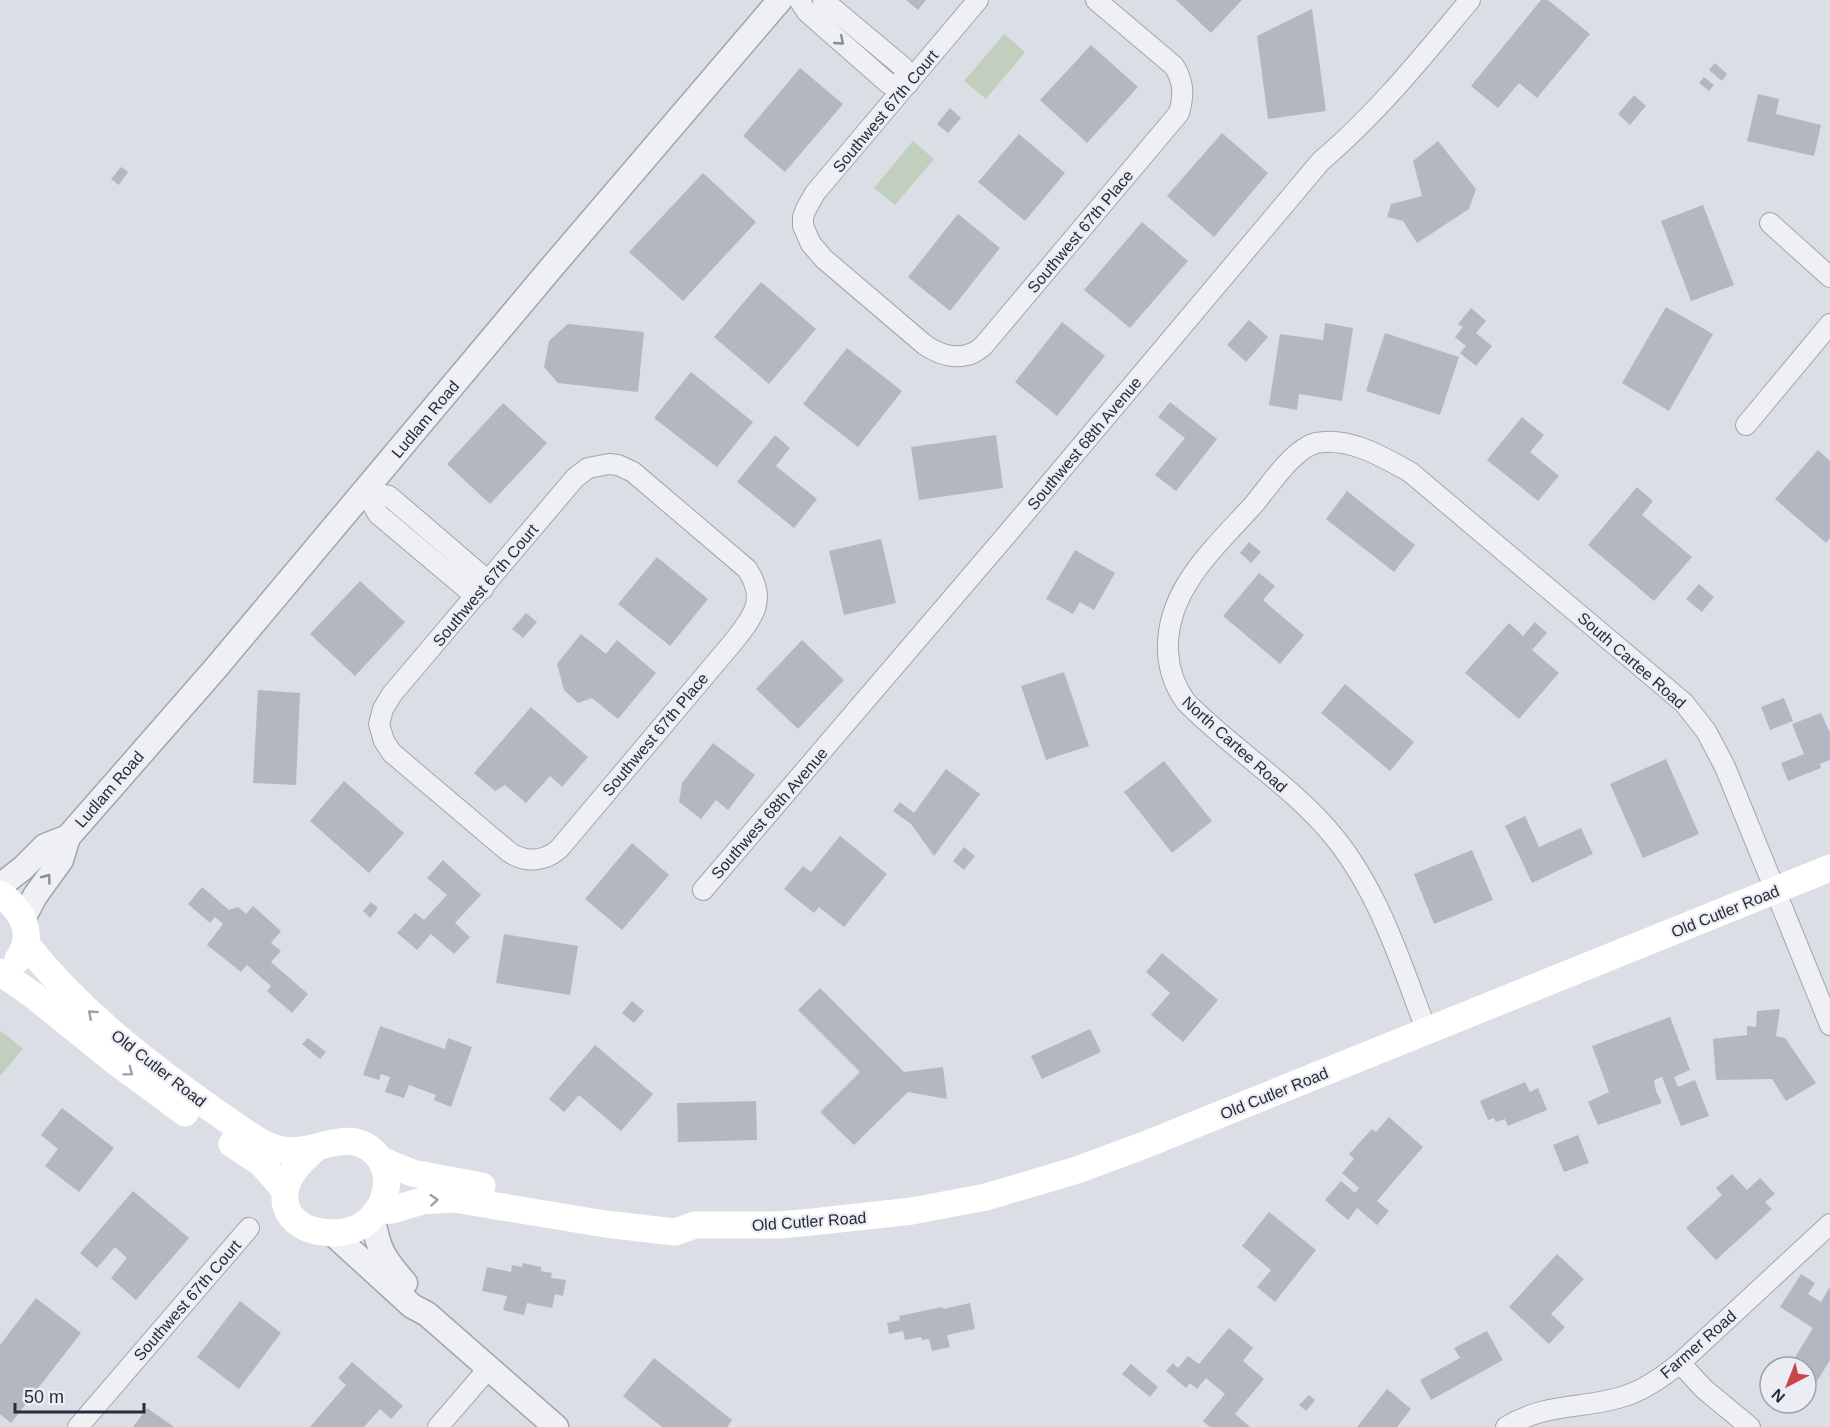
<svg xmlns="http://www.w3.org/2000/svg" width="1830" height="1427" font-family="Helvetica,sans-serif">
	<rect width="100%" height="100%" fill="#dcdee5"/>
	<g fill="#c0cfbe">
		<polygon points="1004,34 1025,52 986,99 964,81"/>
		<polygon points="913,141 934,159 895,205 874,188"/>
		<polygon points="1,1031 23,1049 0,1076 0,1032"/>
	</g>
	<g fill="#b4b7c2">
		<polygon points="906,0 926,0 918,10"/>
		<polygon points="1176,0 1242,0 1211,33"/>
		<polygon points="1541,0 1548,0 1590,34 1537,98 1519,83 1498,108 1471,86"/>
		<polygon points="1312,9 1326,111 1268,119 1257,36"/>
		<polygon points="1091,45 1138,87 1087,143 1040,100"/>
		<polygon points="1715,63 1727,74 1722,81 1709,70"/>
		<polygon points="800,68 843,104 785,172 743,136"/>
		<polygon points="1704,77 1714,85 1709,91 1699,83"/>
		<polygon points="1758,94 1779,99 1776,114 1821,125 1814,156 1747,141"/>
		<polygon points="1634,95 1646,106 1630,125 1618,114"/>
		<polygon points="950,108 961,118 948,133 937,124"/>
		<polygon points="1222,133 1268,173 1214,237 1167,196"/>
		<polygon points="1019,134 1065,173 1025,221 978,182"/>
		<polygon points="1438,141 1476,189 1469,209 1417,243 1403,221 1387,217 1391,204 1422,196 1413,161"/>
		<polygon points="121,167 128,172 119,185 111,179"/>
		<polygon points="703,173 756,222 683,301 629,252"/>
		<polygon points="1703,205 1734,285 1691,301 1661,221"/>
		<polygon points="958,214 1000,248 950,311 908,277"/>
		<polygon points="1142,222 1188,261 1130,328 1084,290"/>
		<polygon points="761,282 816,329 769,384 714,337"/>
		<polygon points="1666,307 1713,334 1669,411 1622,383"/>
		<polygon points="1471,308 1486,321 1476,333 1492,346 1476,366 1460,353 1466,346 1455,337 1463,327 1458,324"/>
		<polygon points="1249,320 1268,337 1246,362 1227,345"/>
		<polygon points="1062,322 1105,356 1057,416 1015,382"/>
		<polygon points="1325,323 1353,328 1342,401 1299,394 1297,410 1269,405 1280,334 1323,340"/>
		<polygon points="568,324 644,332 638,392 558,383 544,367 549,341"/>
		<polygon points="1385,333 1459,357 1440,415 1366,391"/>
		<polygon points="847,348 902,391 858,447 803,404"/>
		<polygon points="691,372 753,422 717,467 654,418"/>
		<polygon points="1170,402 1217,439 1176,491 1155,475 1185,438 1158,417"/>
		<polygon points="503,403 547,443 490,504 447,464"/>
		<polygon points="1522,417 1544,435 1530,452 1559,476 1538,501 1487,460"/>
		<polygon points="775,435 790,448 776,466 817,499 794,528 737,482"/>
		<polygon points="996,435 1003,488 919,500 911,447"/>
		<polygon points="1818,450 1830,461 1830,538 1826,543 1775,499"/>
		<polygon points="1637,487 1653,501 1642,515 1692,557 1654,601 1588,545"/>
		<polygon points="1347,491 1415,545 1394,572 1326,519"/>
		<polygon points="881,539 896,603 844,615 829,551"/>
		<polygon points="1249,542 1261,552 1251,563 1240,553"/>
		<polygon points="1075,550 1115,573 1094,610 1080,602 1073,614 1046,599"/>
		<polygon points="657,557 708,599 670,646 618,604"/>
		<polygon points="1259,573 1275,586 1263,600 1304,635 1280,664 1223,616"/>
		<polygon points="360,581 405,622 355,676 310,634"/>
		<polygon points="1699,584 1714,597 1702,612 1686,599"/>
		<polygon points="526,613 537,622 523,638 512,629"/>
		<polygon points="1535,622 1547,633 1532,650 1559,673 1519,719 1465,673 1509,623 1523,636"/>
		<polygon points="581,634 606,654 617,640 656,673 618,719 592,698 578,703 564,690 557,664"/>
		<polygon points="802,640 844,680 798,729 756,689"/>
		<polygon points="1064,672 1089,746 1046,760 1021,686"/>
		<polygon points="1345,684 1414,742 1390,771 1321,713"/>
		<polygon points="258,690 300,693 296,785 253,783"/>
		<polygon points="1784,698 1793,721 1770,730 1761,707"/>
		<polygon points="531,707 588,757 562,787 550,776 526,803 505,785 495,791 474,773"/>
		<polygon points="1821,713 1830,733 1830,760 1820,764 1821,768 1788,781 1781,763 1804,754 1792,724"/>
		<polygon points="713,743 755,775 728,810 716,800 701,819 679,802 682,783"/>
		<polygon points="1666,759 1699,834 1643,858 1610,784"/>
		<polygon points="1164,761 1212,821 1172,853 1124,792"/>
		<polygon points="946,769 980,794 934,856 911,824 893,811 900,802 914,813"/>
		<polygon points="344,781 404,833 369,873 310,821"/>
		<polygon points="1525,816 1539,847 1581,828 1593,854 1532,883 1505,826"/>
		<polygon points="840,836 887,874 844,927 819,907 814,913 784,889 803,866 811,872"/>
		<polygon points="632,843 669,875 622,930 585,899"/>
		<polygon points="964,847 975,856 964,870 953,861"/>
		<polygon points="1472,850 1493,900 1434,924 1414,874"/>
		<polygon points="443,860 481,895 455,923 470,937 454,954 431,934 417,950 397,933 415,913 424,920 447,895 427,878"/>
		<polygon points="202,887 229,910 238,907 246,914 253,906 281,931 271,943 281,951 271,962 308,994 292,1013 267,991 271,986 247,965 241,972 207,945 223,924 215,917 210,923 188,904"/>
		<polygon points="371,902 378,908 370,918 363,911"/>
		<polygon points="504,934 578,946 570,995 496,983"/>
		<polygon points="1162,953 1218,1000 1183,1042 1151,1015 1170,993 1146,972"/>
		<polygon points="820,988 904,1072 943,1067 947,1099 908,1092 854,1145 820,1112 860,1072 798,1010"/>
		<polygon points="632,1001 644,1011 634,1023 622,1013"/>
		<polygon points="1780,1009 1776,1036 1785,1038 1816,1083 1786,1101 1772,1079 1716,1080 1713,1039 1747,1035 1747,1026 1756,1027 1757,1011"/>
		<polygon points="1670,1017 1690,1070 1674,1077 1678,1087 1695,1080 1709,1116 1681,1126 1662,1077 1654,1080 1656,1091 1662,1103 1598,1125 1588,1102 1609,1092 1592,1046"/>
		<polygon points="380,1026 445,1049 448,1038 472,1047 451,1107 434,1100 436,1095 409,1085 404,1098 385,1092 390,1077 381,1074 379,1080 363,1075"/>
		<polygon points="1090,1029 1101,1052 1042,1079 1031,1056"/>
		<polygon points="308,1038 326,1052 320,1059 302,1044"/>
		<polygon points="595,1045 653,1094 621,1131 579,1095 564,1112 549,1099"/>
		<polygon points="1525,1082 1530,1092 1538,1088 1547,1110 1508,1126 1505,1119 1496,1122 1494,1118 1488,1120 1480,1101"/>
		<polygon points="756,1101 757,1140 678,1142 677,1103"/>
		<polygon points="62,1108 114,1148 79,1192 45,1166 58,1149 41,1135"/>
		<polygon points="1389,1117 1423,1147 1377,1201 1389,1211 1377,1225 1357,1208 1348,1220 1325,1200 1341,1181 1355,1193 1359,1188 1342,1173 1354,1159 1349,1154 1372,1129 1376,1132"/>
		<polygon points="1578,1135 1589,1163 1564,1172 1553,1145"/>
		<polygon points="1732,1174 1747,1190 1760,1178 1775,1194 1765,1202 1772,1209 1716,1260 1686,1228 1722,1195 1716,1188"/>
		<polygon points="133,1191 189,1238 136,1300 111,1278 127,1258 115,1247 97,1268 80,1253"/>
		<polygon points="1269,1212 1316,1250 1275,1302 1257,1287 1271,1270 1242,1246"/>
		<polygon points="1557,1254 1584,1279 1551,1314 1565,1327 1549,1344 1509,1307"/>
		<polygon points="523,1263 541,1267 541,1271 552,1273 551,1278 566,1280 563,1296 555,1294 552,1308 527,1303 524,1315 503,1310 507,1296 482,1291 487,1267 511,1272 512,1265 522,1267"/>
		<polygon points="1801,1274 1815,1283 1808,1294 1821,1302 1830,1287 1830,1360 1814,1386 1806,1381 1806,1367 1789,1367 1813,1328 1780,1307"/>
		<polygon points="36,1298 81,1333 11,1423 0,1414 0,1345"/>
		<polygon points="240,1301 281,1333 239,1389 197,1357"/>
		<polygon points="970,1303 975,1329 947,1335 950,1347 932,1351 929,1339 922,1340 921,1337 905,1340 903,1331 889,1334 887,1323 900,1320 899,1316 942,1307 943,1309"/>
		<polygon points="1229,1328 1253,1348 1243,1361 1264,1379 1235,1414 1250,1427 1210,1427 1203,1421 1225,1394 1206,1378 1197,1389 1190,1383 1186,1388 1166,1371 1173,1363 1178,1368 1188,1356 1199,1364"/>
		<polygon points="1487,1331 1503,1360 1431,1400 1420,1380 1460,1358 1454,1348"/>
		<polygon points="654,1358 732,1420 727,1427 662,1427 623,1396"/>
		<polygon points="352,1362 403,1406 391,1419 380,1409 364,1427 310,1427 346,1385 338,1378"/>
		<polygon points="1131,1364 1158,1387 1150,1397 1122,1374"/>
		<polygon points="1387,1389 1411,1409 1397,1427 1357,1427"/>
		<polygon points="1309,1395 1315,1400 1306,1411 1299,1405"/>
		<polygon points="147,1408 174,1427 133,1427"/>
	</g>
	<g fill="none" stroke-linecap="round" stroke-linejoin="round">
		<defs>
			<g id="minor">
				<polyline points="799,0 807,12 889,84 908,84 903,67 823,0"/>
				<path d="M978,0L815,193L806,209L803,217V226L811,244L824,259L925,345C944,358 967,362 984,345L1179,113C1184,95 1184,82 1174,66L1096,0"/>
				<polyline points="1770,223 1830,277"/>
				<polyline points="1746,425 1830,324"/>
				<path d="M609,464L618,465L633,472L747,569C767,599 754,616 734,641L559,849C544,862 525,863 509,852L392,753L384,741L379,724L383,709L392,694L575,478L588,468Z"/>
				<polygon points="365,491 389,496 480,574 483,589 467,589 378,514"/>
				<path d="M703,890L1009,532L1321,161C1377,114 1423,56 1470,0"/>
				<path d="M1427,1032C1402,966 1380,894 1335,838C1293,786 1233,750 1186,702C1175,687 1169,671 1168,652C1165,589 1217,546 1255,503C1270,485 1293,449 1316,443C1348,436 1383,457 1410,472L1684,703L1706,731L1725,767L1830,1025"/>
				<polyline points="1680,1363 1704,1389 1750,1427"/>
				<polyline points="78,1427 249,1228"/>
				<polyline points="438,1427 488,1369"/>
				<path d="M1506,1427C1548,1401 1586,1410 1628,1395C1647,1388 1664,1376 1680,1363L1830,1224"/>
			</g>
			<g id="tertiary">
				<polyline points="0,886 23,868 45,846 68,837"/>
				<polyline points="23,919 35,896 61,860 68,837 215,669 552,267 780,0"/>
				<path d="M373,1217C377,1248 384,1259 405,1283"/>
				<polyline points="332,1233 412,1306 427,1314 556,1427"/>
			</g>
		</defs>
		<use href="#minor" stroke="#a2a5af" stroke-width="22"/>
		<use href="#tertiary" stroke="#a2a5af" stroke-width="27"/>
		<use href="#minor" stroke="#eef0f4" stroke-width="20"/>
		<use href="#tertiary" stroke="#eef0f4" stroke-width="24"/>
		<g stroke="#fff" stroke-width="27">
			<path d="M0,894C22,910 36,934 18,959"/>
			<path d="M26,944C78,1010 147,1064 216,1112C234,1124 254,1141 274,1148C311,1161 344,1124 374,1152C397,1174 386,1211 361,1226C335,1241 281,1232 285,1193C286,1175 302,1160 315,1149"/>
			<polyline points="0,972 33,995 116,1062 185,1113"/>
			<polyline points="232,1144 261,1163 285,1190"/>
			<polyline points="381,1160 412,1173 482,1186"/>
			<polyline points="377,1211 392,1210 422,1201 454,1199 605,1224 675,1232 695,1225 779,1225 812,1222 912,1211 986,1197 1077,1170 1142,1146 1830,868"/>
		</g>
	</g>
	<defs><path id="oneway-chevron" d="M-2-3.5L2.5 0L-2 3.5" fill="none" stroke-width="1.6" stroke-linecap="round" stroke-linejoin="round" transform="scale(1.5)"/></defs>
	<g stroke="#8a8e98">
		<use href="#oneway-chevron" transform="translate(840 41) rotate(41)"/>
		<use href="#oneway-chevron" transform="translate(47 878) rotate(-53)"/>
	</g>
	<g stroke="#9ea0a7">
		<use href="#oneway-chevron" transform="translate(92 1014) rotate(-138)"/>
		<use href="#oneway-chevron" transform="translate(129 1072) rotate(37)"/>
		<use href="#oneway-chevron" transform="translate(434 1200) rotate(-5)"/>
	</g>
	<g text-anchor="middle" stroke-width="4.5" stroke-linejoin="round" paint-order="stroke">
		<g font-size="16" fill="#272b3b" stroke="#ebedf3">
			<text transform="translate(885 111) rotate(-50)" y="6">Southwest 67th Court</text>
			<text transform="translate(1080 231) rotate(-50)" y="6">Southwest 67th Place</text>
			<text transform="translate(425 419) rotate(-50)" y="6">Ludlam Road</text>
			<text transform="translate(1084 443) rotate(-50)" y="6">Southwest 68th Avenue</text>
			<text transform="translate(485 585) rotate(-50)" y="6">Southwest 67th Court</text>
			<text transform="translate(1632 660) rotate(41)" y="6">South Cartee Road</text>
			<text transform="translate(655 734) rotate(-50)" y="6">Southwest 67th Place</text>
			<text transform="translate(1235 744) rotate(42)" y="6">North Cartee Road</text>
			<text transform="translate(109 789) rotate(-49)" y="6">Ludlam Road</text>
			<text transform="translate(769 813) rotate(-49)" y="6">Southwest 68th Avenue</text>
			<text transform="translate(1725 911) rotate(-22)" y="6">Old Cutler Road</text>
			<text transform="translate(159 1068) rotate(38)" y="6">Old Cutler Road</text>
			<text transform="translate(1274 1093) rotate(-22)" y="6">Old Cutler Road</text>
			<text transform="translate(809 1221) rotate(-4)" y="6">Old Cutler Road</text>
			<text transform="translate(187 1300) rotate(-49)" y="6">Southwest 67th Court</text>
			<text transform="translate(1698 1344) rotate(-41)" y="6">Farmer Road</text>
		</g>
	</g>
	<g transform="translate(1788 1385) rotate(222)"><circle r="28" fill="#ebedf3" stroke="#9d9fa9" stroke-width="1.5"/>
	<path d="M0-4.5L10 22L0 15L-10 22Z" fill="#c54649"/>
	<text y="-9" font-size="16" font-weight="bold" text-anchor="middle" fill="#272b3b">N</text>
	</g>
	<path d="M15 1403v9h129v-9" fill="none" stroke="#272b3b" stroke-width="3"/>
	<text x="24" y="1403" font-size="18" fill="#272b3b" stroke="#ebedf3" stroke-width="4.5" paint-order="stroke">50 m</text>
</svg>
